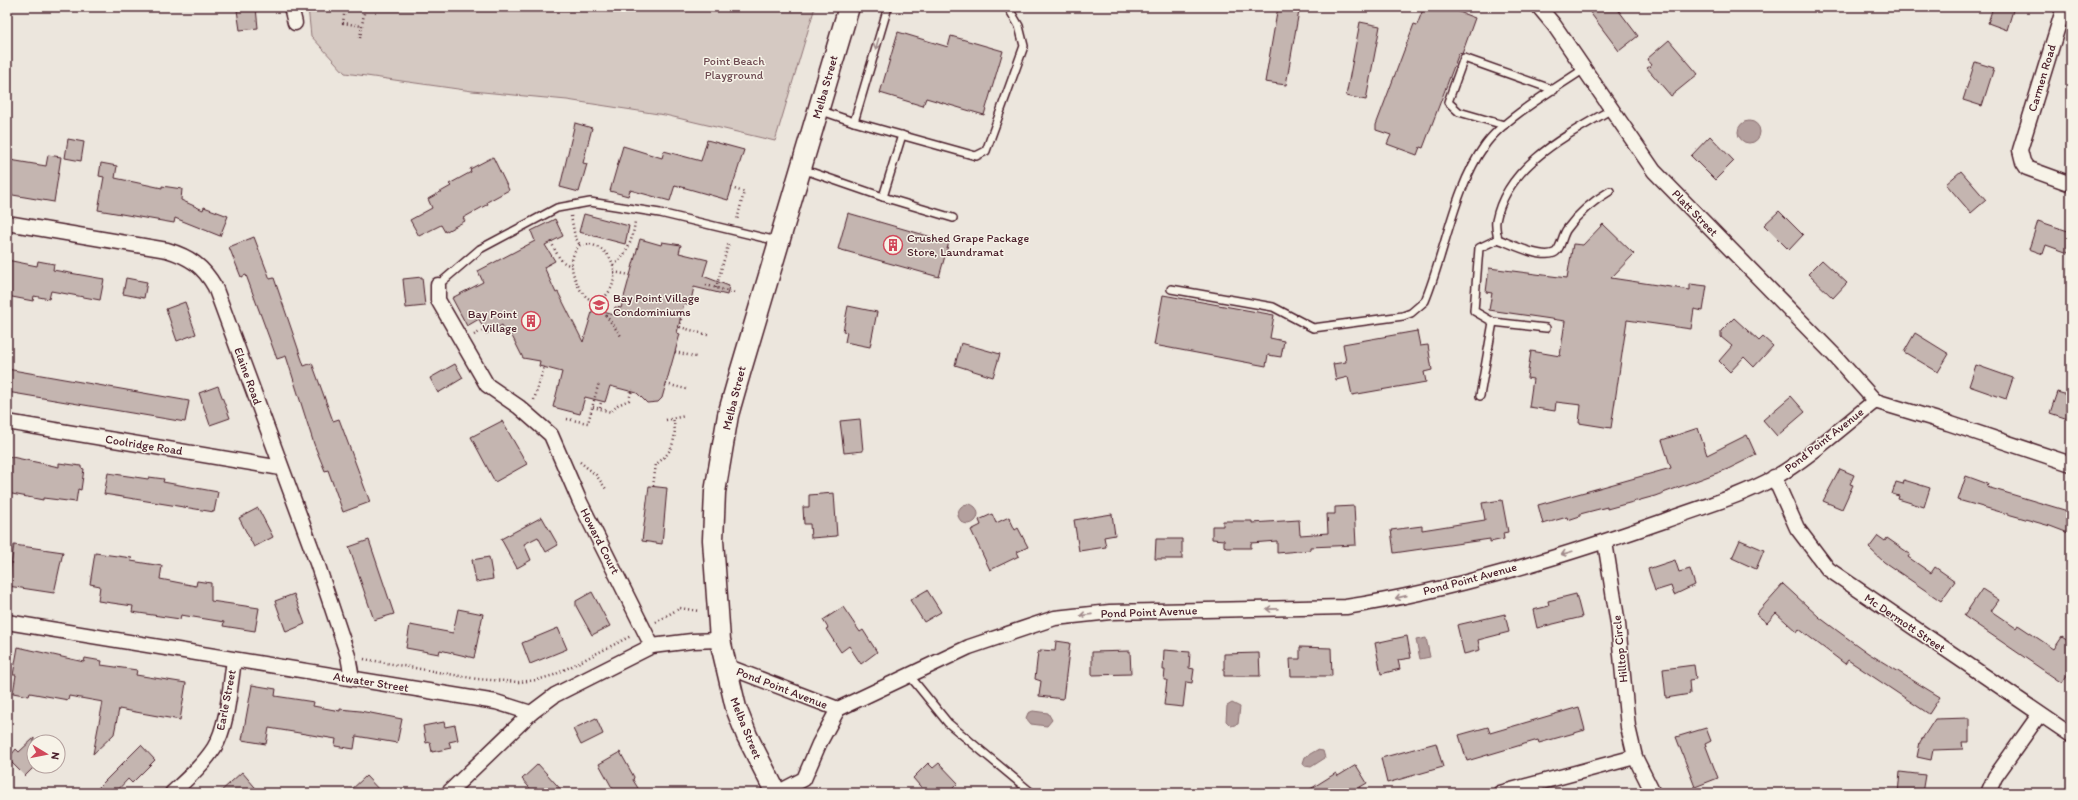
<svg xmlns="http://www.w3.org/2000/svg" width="2078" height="800" font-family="Itim,sans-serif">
	<rect width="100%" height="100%" fill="#ece6dd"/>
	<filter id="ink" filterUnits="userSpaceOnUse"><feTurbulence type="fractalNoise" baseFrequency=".025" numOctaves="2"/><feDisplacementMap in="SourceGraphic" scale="8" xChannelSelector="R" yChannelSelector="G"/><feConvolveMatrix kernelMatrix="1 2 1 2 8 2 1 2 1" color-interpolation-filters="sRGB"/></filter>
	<g filter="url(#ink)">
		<polygon fill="#d5c9c2" stroke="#907476" points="308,7 815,7 775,141 665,115 567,100 472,91 345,73 311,36"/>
		<g fill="#b39f9d" stroke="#896c6f">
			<circle cx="1749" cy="132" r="11"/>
			<circle cx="968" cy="514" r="10"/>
			<polygon points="1426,638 1430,657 1420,659 1416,640"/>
			<polygon points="1232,703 1240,707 1238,724 1231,726 1226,721 1227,706"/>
			<polygon points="1033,711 1048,713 1052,720 1047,726 1031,724 1026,718 1028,713"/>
			<polygon points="1317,750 1323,751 1325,758 1311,767 1305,766 1303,763 1305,757"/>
		</g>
		<g fill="#c4b5b0" stroke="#4a1f2b">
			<polygon points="1278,7 1299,11 1286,85 1265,82"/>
			<polygon points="1424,7 1446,7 1475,18 1462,54 1459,53 1423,148 1420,147 1417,155 1387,144 1391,135 1376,130 1376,125 1414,24 1417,25"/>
			<polygon points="1586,7 1616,7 1638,36 1619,51"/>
			<polygon points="1993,7 2014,7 2007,30 1988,23"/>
			<polygon points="256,8 258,28 240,30 237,10"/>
			<polygon points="1360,22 1380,26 1366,100 1346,96"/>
			<polygon points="898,32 948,47 951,36 1003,51 984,115 926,98 923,106 880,93"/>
			<polygon points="1669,40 1698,74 1671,96 1647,68 1652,65 1647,59"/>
			<polygon points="1975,62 1994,68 1982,106 1963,100"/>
			<polygon points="575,123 592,128 583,163 587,164 579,192 560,187"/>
			<polygon points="1710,136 1734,161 1715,180 1691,156"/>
			<polygon points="68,139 84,142 81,161 65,158"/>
			<polygon points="707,140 744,150 728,200 675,185 670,201 630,190 628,196 610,191 623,146 662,158 664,151 701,161"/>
			<polygon points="48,155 61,157 54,202 7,194 10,160 46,166"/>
			<polygon points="493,157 509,190 487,202 488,204 463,218 465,221 445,232 441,225 419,236 410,220 432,208 428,199 451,186 449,184 471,172 470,169"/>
			<polygon points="101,163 117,166 115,178 162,188 162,186 182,189 181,200 203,210 204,207 228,216 220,236 175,218 174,223 98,210 104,177 99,176"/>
			<polygon points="1961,171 1986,200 1971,213 1946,184"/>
			<polygon points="1779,211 1803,235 1789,250 1764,225"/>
			<polygon points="848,213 949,242 939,277 838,249"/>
			<polygon points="584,214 629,226 625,244 579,232"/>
			<polygon points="555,219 563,236 545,245 555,261 544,267 556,293 558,292 583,342 593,309 614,315 615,307 621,308 640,239 661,245 662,242 681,245 679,253 708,260 703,276 729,286 727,295 694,287 690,305 684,303 677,333 680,334 662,398 658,402 647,403 637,393 610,386 605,402 585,397 580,414 553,407 562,372 539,366 540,361 523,358 510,332 507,334 502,325 486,334 479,319 467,326 452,298 483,282 478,271 535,241 531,231"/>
			<polygon points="2038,221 2071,232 2071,254 2046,245 2043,254 2029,249"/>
			<polygon points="1603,224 1634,254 1611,278 1690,290 1690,284 1707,286 1703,311 1694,309 1691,329 1627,320 1611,428 1579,423 1581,405 1556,402 1555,411 1529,407 1533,379 1527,378 1531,351 1560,356 1565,321 1489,310 1492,293 1486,292 1489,268 1567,278 1573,244 1583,245"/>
			<polygon points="254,237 270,279 274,278 304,366 312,363 333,421 339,419 370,502 343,512 328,470 325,471 314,444 286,356 277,359 246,275 241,277 229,247"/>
			<polygon points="7,260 37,266 38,261 54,264 53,270 104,279 100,300 51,291 49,299 34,296 33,301 7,296"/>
			<polygon points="1822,260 1847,283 1833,298 1808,274"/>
			<polygon points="422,277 425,306 406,308 403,279"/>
			<polygon points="126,278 147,282 144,298 123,294"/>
			<polygon points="1163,295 1274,315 1270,338 1284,341 1281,357 1268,355 1266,366 1154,345"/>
			<polygon points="185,302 196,334 177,341 166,309"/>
			<polygon points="848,306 877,312 870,347 845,342 847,332 843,331"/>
			<polygon points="1734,318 1759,341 1763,337 1773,346 1754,367 1744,357 1730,372 1719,361 1732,346 1721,337 1721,331"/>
			<polygon points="1417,331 1420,346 1428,345 1432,370 1424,372 1426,382 1352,395 1348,377 1336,380 1333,364 1346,362 1343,344"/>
			<polygon points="1915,333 1949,354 1938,372 1904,352"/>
			<polygon points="961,343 1000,354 993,377 955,365"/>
			<polygon points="455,364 463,378 438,393 430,378"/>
			<polygon points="1976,365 2013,378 2006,399 1969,386"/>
			<polygon points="7,369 189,401 185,422 7,392"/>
			<polygon points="218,386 230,418 210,425 199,393"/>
			<polygon points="2057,392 2071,396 2071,420 2050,413"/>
			<polygon points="1791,396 1805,412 1777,436 1763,420"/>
			<polygon points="860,419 863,451 844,453 840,421"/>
			<polygon points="502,421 527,464 495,482 471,437"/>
			<polygon points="1698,428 1707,455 1747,435 1756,455 1728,469 1655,496 1607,509 1607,507 1580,514 1580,516 1568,520 1567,517 1543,524 1538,505 1671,468 1662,440"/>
			<polygon points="7,456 59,467 59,463 81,466 81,468 84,469 81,490 78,489 76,502 43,498 43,500 7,493"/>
			<polygon points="1840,469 1854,475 1850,484 1853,485 1842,509 1823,501"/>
			<polygon points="108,473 148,479 149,477 164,479 163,482 218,492 214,512 104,494"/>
			<polygon points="1966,476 1988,484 1987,487 2071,512 2071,534 2050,526 1958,500"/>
			<polygon points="1904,480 1930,488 1924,507 1898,499 1899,496 1892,494 1896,482 1903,484"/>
			<polygon points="649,486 667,488 662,544 642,541"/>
			<polygon points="834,493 837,536 811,538 810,524 804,524 803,507 809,507 809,495"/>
			<polygon points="1502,500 1508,532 1503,533 1504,539 1490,542 1490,539 1394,553 1391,530 1422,526 1422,530 1485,520 1482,503"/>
			<polygon points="1354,506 1356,545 1310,547 1310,550 1277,553 1277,541 1251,543 1251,548 1226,548 1224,546 1224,540 1212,539 1212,526 1223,526 1223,521 1252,521 1252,523 1299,520 1300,535 1328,533 1327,514 1335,514 1335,507"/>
			<polygon points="258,508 273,537 254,547 239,518"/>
			<polygon points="992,514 996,523 1009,517 1015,530 1018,528 1028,547 1017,552 1019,556 990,570 971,530 981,525 979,520"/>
			<polygon points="1112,514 1115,535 1104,537 1106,547 1079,551 1074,520"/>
			<polygon points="542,517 558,545 546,552 538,537 524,544 531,560 517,568 501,539"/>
			<polygon points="1878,536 1885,541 1887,538 1910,554 1908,557 1931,573 1935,567 1955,581 1941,601 1884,562 1869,548"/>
			<polygon points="1156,539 1182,539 1182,559 1155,559"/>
			<polygon points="369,540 394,614 374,620 349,547"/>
			<polygon points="1740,540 1764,550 1756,569 1732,558"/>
			<polygon points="14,545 63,552 54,593 8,586"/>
			<polygon points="95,553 132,558 131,561 162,566 160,579 196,586 197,581 211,583 211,601 259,608 255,631 223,626 224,622 181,615 180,619 132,612 133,606 98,601 100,586 90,584"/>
			<polygon points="489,557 493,579 476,582 472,560"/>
			<polygon points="1675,560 1679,572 1690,569 1695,585 1674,595 1671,586 1655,591 1648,569"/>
			<polygon points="1783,584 1819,617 1839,632 1868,653 1940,697 1929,714 1848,660 1845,664 1799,629 1797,632 1776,613 1767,623 1756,614"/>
			<polygon points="1982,589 1999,600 1991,611 2016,628 2018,625 2054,649 2062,637 2071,643 2071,669 2062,683 1964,616"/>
			<polygon points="927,590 941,612 924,622 910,600"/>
			<polygon points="592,592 610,626 592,635 576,606 576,601"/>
			<polygon points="294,594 305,624 286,632 275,601"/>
			<polygon points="1576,594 1582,617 1537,628 1533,610 1549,606 1548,601"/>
			<polygon points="843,607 860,632 863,630 877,652 861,664 849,646 841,652 826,629 828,628 823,620"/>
			<polygon points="458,609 483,614 474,658 440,650 439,654 406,648 410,625 453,633"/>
			<polygon points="1505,614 1509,632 1478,640 1480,650 1464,654 1457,625"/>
			<polygon points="558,628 567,649 530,664 522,643"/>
			<polygon points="1407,636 1411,658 1398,660 1400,669 1381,674 1375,643"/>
			<polygon points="1056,641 1070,643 1063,699 1039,696 1041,681 1035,679 1038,652 1041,652 1041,650 1055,651"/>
			<polygon points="18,647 84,662 85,658 102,661 101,665 137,670 136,675 186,683 180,720 119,709 114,734 93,754 103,702 69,696 68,700 30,693 29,696 13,693 16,675 13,675"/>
			<polygon points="1300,647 1331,648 1332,676 1291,676 1290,659 1300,659"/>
			<polygon points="1164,650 1190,652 1189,668 1194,669 1192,683 1186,682 1183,707 1164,705 1167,680 1164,680 1165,670 1163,670"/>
			<polygon points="1130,651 1131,674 1092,675 1092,652"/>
			<polygon points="1259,653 1260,676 1224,676 1224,654"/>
			<polygon points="1694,665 1696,679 1689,680 1690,694 1666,698 1663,669"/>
			<polygon points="252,685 276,689 275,696 314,702 313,706 340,711 340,709 360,711 402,719 397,743 356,736 354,749 335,746 336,739 269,728 266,744 242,740"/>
			<polygon points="1579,707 1585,730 1539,743 1538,740 1467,761 1459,735 1488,727 1490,733"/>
			<polygon points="596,718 603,734 581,745 573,729"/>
			<polygon points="1969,718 1969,742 1962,742 1963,749 1933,750 1931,760 1917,757 1920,742 1935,719"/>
			<polygon points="444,722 445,727 455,725 458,740 449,742 451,748 432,752 430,742 426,743 423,726"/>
			<polygon points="1706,728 1711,741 1705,744 1718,778 1695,787 1676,737"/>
			<polygon points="34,738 34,767 25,776 8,759 16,749 19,752"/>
			<polygon points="1436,743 1443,767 1387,783 1381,758"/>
			<polygon points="141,745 155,760 132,783 128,779 115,793 93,793"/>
			<polygon points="620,752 634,777 633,780 641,793 615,793 599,764"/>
			<polygon points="928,763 933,768 939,763 958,783 948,793 926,793 913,778"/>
			<polygon points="538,764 564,793 534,793 522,779"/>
			<polygon points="1356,765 1367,783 1350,793 1304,793 1336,773 1338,776"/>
			<polygon points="242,772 260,793 219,793"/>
			<polygon points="1900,772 1925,775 1922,793 1898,793"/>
			<polygon points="366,776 382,793 348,793"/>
		</g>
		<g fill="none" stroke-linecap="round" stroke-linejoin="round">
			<defs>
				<g id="service">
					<polyline points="819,110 854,122 976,156 986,151 1024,46 1019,26 1008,7"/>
					<polyline points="854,122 888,7"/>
					<polyline points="1504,125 1459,112 1448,102 1464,58 1554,90"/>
					<polyline points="802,169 883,197 902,135"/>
					<path d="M1610,191C1593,201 1579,212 1567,229C1562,235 1561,250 1554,253C1541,259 1511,244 1498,239C1497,234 1495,227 1496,221C1507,165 1567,135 1612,109"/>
					<polyline points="883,197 953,218"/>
					<polyline points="438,285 480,249 557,208 590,202 660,213 777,241"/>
					<path d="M1171,289L1273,307L1313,328L1403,316L1411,313L1425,301C1445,253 1454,188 1485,145C1503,119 1556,88 1584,69"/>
					<polyline points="1493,322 1546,328"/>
					<polyline points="1480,396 1493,322 1474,311 1479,248 1498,239"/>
					<polyline points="909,675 948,723 1032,793"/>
				</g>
				<g id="minor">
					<polyline points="291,7 295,23"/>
					<polyline points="1539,7 1554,25 1654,171 1834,355 1875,401"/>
					<polyline points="2064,7 2020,150 2023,162 2027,168 2071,184"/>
					<path d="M7,223L167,250C190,257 203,266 215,287L317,563L348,656L352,678"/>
					<polyline points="438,285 438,300 487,385 519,407 551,435 580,502 652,646"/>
					<polyline points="1875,401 1948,423 2071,464"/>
					<polyline points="7,422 281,468"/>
					<polyline points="1774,477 1797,528 1828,569 2071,735"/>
					<polyline points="1605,542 1618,624 1628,727 1635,757 1653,793"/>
					<polyline points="7,622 496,702 531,713 555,695 652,646 692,641 720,640"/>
					<polyline points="726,666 838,709"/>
					<path d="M172,793C187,779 203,765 214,748C228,726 230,686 234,660"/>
					<polyline points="448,793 531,713"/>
					<path d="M777,793L804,779L819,744L838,709L969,647L1055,618L1110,612L1346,607C1454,590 1561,557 1664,521C1701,507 1739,497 1774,478C1810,457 1842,427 1875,401"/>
					<polyline points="1500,793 1635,757"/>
					<polyline points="1988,793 1995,777 2039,715"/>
				</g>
				<polyline id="secondary" points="776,793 747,736 736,708 720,640 713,540 715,492 728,415 740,373 849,7"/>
			</defs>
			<use href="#service" stroke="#4a1f2b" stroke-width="10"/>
			<use href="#minor" stroke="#4a1f2b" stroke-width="17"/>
			<use href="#secondary" stroke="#4a1f2b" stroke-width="23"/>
			<g stroke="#4a1f2b" stroke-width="2.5" stroke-dasharray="1 3" stroke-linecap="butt">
				<polyline points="345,7 343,23 362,26"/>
				<polyline points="360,38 365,7"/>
				<polyline points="731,188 744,192 737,220"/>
				<polyline points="571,216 575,237 580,245"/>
				<path d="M551,242C556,251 560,265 572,265"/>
				<path d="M590,244C643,260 596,340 574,276C570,265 571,254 580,245Z"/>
				<path d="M613,265C627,257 634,236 635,220"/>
				<polyline points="614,272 630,275"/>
				<polyline points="706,285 735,293"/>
				<polyline points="716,288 729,242"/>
				<polyline points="601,300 605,314 621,336"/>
				<polyline points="681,319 680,327 708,335"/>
				<polyline points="474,335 484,330"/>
				<polyline points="675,352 696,357"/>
				<polyline points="666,384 686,389"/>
				<polyline points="534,400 544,367"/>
				<polyline points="593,407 611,412 618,405 629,400 632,389"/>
				<polyline points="600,408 601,401"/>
				<polyline points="567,419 588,423 599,382"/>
				<polyline points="666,420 685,416"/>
				<polyline points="580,462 596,475 606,489"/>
				<path d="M653,486L656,464C672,454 678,437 673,418"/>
				<polyline points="656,622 680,608 699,611"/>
				<polyline points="364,659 477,679 519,682 537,680 554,675 631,636"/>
			</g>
			<use href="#service" stroke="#f7f3e8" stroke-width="7"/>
			<use href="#minor" stroke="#f7f3e8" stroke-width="14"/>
			<use href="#secondary" stroke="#f7f3e8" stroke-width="20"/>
		</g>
		<defs><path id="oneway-shaft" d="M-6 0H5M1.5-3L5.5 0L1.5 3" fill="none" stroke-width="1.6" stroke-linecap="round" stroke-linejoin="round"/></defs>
		<g stroke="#a0898a">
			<use href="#oneway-shaft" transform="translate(877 44) rotate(106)"/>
			<use href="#oneway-shaft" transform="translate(1567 553) rotate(164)"/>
			<use href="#oneway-shaft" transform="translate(1401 597) rotate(167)"/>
			<use href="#oneway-shaft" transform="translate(1272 609) rotate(179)"/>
			<use href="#oneway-shaft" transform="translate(1086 615) rotate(174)"/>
		</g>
	</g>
	<defs>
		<symbol id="building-ring" viewBox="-11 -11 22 22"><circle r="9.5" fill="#f7f3e8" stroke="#d1495b" stroke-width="1.5"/><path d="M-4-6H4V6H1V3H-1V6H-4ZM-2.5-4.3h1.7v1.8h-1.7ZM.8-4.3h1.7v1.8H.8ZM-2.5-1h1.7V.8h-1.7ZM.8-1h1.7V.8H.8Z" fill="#d1495b"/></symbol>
		<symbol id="school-ring" viewBox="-11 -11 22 22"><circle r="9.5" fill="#f7f3e8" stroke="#d1495b" stroke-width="1.5"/><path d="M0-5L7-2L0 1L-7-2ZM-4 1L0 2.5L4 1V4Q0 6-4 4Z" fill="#d1495b"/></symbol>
	</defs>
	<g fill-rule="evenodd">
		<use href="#building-ring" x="882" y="234" width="22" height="22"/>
		<use href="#school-ring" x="588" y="294" width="22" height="22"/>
		<use href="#building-ring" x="520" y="310" width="22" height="22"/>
	</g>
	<g text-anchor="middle" stroke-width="3" stroke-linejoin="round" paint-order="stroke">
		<g font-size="12" fill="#6d4a51" stroke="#f7f3e8">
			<text x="734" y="65">Point Beach<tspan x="734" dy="14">Playground</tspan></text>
		</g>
		<g font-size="12" fill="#4a1f2b" stroke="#f7f3e8">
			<text transform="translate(2042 78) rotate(-73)" y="4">Carmen Road</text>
			<text transform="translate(825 87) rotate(-74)" y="4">Melba Street</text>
			<text transform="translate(1695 213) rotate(46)" y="4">Platt Street</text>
			<text transform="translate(248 376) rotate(70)" y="4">Elaine Road</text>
			<text transform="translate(734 398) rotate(-76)" y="4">Melba Street</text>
			<text transform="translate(1824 440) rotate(-38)" y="4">Pond Point Avenue</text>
			<text transform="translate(144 445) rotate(9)" y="4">Coolridge Road</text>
			<text transform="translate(600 541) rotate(63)" y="4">Howard Court</text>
			<text transform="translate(1470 579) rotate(-15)" y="4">Pond Point Avenue</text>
			<text transform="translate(1149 612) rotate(-2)" y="4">Pond Point Avenue</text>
			<text transform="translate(1905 623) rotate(34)" y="4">Mc Dermott Street</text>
			<text transform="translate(1620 649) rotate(-96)" y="4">Hilltop Circle</text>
			<text transform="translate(371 682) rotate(9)" y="4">Atwater Street</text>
			<text transform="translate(782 688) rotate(21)" y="4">Pond Point Avenue</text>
			<text transform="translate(226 700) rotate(-79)" y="4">Earle Street</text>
			<text transform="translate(746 728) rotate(68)" y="4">Melba Street</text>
		</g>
		<g font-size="12" fill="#4a1f2b" stroke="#f7f3e8" text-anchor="start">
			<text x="907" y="242">Crushed Grape Package<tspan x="907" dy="14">Store, Laundramat</tspan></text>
			<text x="613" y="302">Bay Point Village<tspan x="613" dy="14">Condominiums</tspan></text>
			<text x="517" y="318" text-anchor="end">Bay Point<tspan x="517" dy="14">Village</tspan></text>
		</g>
	</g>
	<rect width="2078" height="800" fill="none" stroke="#f7f3e8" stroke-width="24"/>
	<rect x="12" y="12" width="2054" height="776" fill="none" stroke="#4a1f2b" stroke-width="1.5" filter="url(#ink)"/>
	<g transform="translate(46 754) rotate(100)"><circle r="19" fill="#f7f3e8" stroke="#b29e9c"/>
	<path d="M0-3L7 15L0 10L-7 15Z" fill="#d1495b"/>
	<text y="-6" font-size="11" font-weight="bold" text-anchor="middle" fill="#4a1f2b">N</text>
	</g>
</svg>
